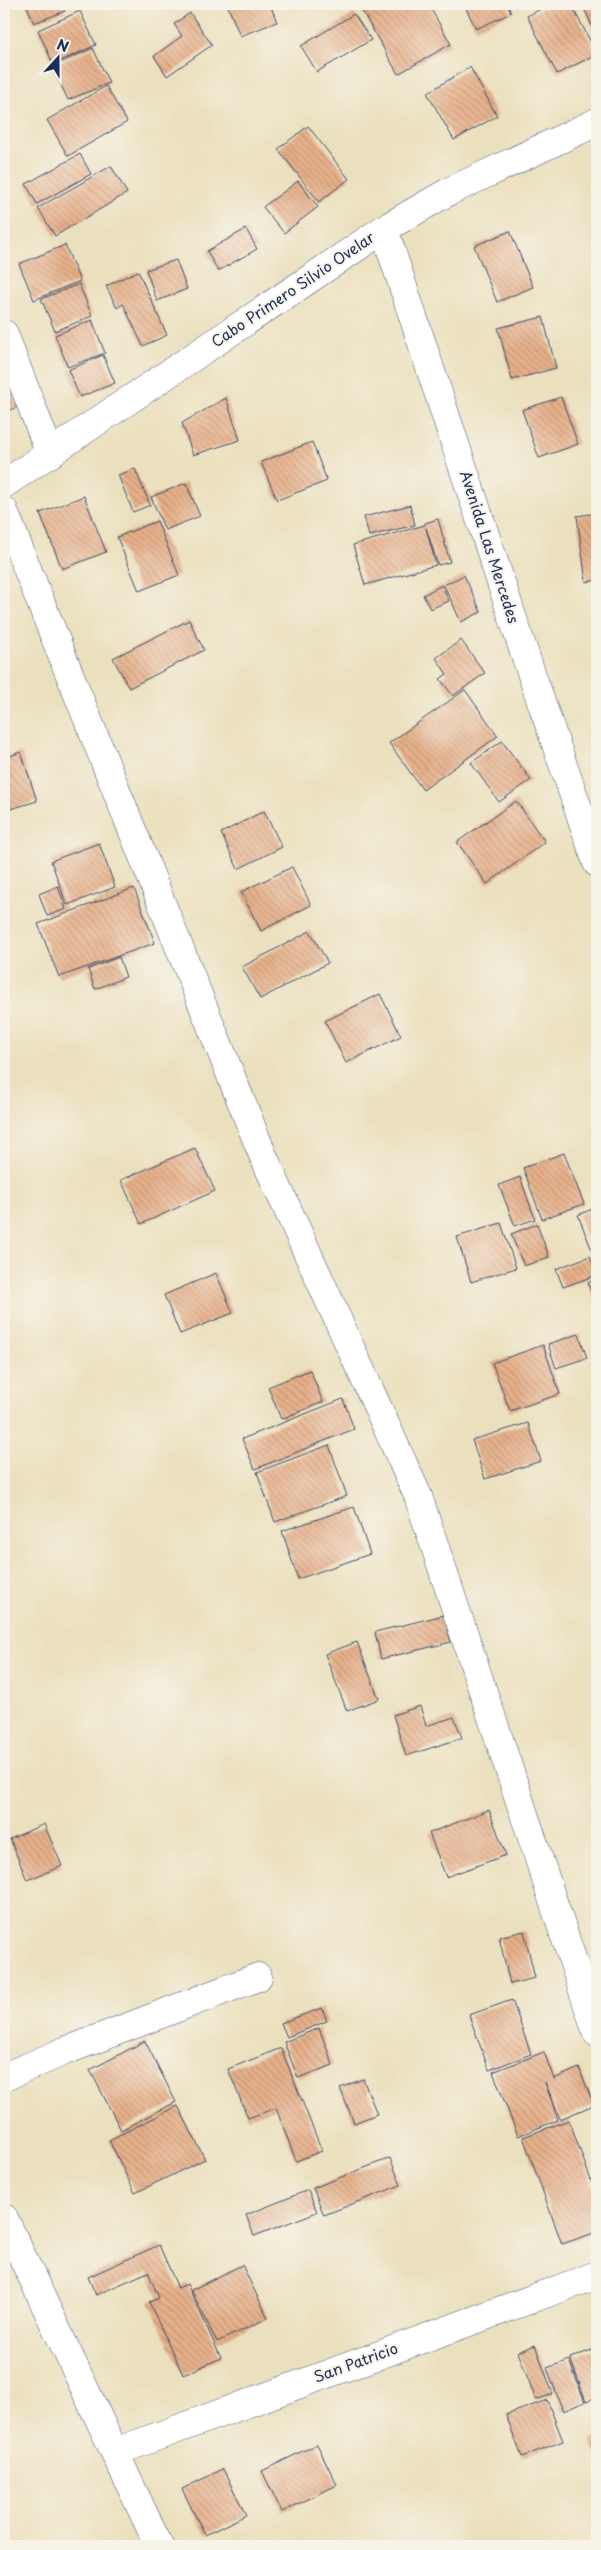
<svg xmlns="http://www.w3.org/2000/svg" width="601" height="2550" font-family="'Playpen Sans',sans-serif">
	<defs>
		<pattern id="building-back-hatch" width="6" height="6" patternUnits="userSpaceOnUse" patternTransform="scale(1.25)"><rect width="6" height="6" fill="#e8b18a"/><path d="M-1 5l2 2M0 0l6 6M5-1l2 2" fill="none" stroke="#bb9074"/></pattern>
	</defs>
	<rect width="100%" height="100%" fill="#f7f3e8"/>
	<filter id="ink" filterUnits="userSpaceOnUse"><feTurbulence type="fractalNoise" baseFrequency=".02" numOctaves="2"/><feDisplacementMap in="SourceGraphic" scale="10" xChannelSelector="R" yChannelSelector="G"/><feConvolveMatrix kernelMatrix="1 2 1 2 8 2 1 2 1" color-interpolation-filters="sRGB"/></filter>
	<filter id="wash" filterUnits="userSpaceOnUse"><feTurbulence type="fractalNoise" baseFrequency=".0096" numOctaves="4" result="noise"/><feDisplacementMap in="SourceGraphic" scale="20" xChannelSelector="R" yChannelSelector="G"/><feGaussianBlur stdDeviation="1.12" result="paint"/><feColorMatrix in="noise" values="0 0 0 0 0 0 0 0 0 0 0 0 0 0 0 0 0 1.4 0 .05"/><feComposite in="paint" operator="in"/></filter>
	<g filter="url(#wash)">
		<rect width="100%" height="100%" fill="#ebe0be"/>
		<g id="blocks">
			<g fill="url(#building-back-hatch)">
				<polygon points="26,4 62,4 65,11 34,23"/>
				<polygon points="227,4 270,4 277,22 240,36"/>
				<polygon points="371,4 428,4 451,44 398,74 361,9"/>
				<polygon points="464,4 507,4 511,13 476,29"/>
				<polygon points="551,4 571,4 597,54 557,74 527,16"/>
				<polygon points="582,4 597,4 597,36"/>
				<polygon points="80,11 96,45 53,64 38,30"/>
				<polygon points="190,13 212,45 167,76 154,56 182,36 174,24"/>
				<polygon points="354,14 371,40 317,72 301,46"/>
				<polygon points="93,48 109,83 68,100 52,66"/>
				<polygon points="470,67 497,116 454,140 427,93"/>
				<polygon points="106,86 127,122 68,156 47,120"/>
				<polygon points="308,126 349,179 319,202 278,149"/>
				<polygon points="80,154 91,174 37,204 26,184"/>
				<polygon points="111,166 127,193 55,236 38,208"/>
				<polygon points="298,181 318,207 284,233 263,207"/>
				<polygon points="246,229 257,249 218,271 207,251"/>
				<polygon points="510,231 533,287 497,302 474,246"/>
				<polygon points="65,245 80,281 34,300 19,264"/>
				<polygon points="176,260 187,289 157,301 146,270"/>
				<polygon points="138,271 167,335 143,346 123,304 117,308 106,286"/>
				<polygon points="79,284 92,316 55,331 41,299"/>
				<polygon points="543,317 556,368 512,380 498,328"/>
				<polygon points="92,320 105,353 68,367 55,335"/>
				<polygon points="103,355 115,383 80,397 68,370"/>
				<polygon points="4,372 19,406 4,413"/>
				<polygon points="561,397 578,444 539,458 522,410"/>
				<polygon points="226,398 240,440 193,455 182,423"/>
				<polygon points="312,442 327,481 277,500 261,462"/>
				<polygon points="135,469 150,505 133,512 118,475"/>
				<polygon points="186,483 200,516 165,530 151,497"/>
				<polygon points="84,496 106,552 62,569 40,513"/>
				<polygon points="410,505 415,525 369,536 364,517"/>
				<polygon points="597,513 597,580 586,582 577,516"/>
				<polygon points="438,519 450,562 438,565 426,528 436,565 365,585 353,545 425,525 425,523"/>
				<polygon points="157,521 179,575 139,591 117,537"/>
				<polygon points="464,575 481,612 461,622 444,585"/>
				<polygon points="442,585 449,601 430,609 423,595"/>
				<polygon points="189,620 204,650 129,688 113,658"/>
				<polygon points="461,640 485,673 453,696 440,679 447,674 436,658"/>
				<polygon points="465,690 498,736 423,790 389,743"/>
				<polygon points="502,741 531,780 499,802 471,763"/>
				<polygon points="21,752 37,801 4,811 4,758"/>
				<polygon points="516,801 545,842 487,884 457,842"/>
				<polygon points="264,811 282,847 238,869 221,833"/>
				<polygon points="99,843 115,887 67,905 51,861"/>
				<polygon points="292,867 311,905 261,931 241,892"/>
				<polygon points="58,886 66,909 47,916 39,894"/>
				<polygon points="134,888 155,943 59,977 38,924"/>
				<polygon points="310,931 328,963 260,999 242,967"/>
				<polygon points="119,957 126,977 95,989 88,969"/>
				<polygon points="380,994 401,1036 346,1063 325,1021"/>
				<polygon points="195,1148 215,1191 141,1224 121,1180"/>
				<polygon points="564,1153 584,1204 542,1219 523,1168"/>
				<polygon points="520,1177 535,1219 515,1226 499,1185"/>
				<polygon points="597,1207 597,1263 578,1215"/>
				<polygon points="501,1223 516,1268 471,1282 457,1237"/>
				<polygon points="537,1224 549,1257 524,1266 511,1234"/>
				<polygon points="590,1256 597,1275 563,1287 556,1269"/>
				<polygon points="216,1273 233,1313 180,1334 164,1295"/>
				<polygon points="597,1279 597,1303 595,1303 588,1283"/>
				<polygon points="579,1334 587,1358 556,1368 548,1344"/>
				<polygon points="543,1345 560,1394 510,1411 492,1363"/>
				<polygon points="310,1370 323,1402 281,1419 268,1387"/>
				<polygon points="343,1399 354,1429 255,1469 242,1439"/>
				<polygon points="528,1423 541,1461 485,1479 472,1440"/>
				<polygon points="329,1445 347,1496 275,1522 257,1472"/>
				<polygon points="354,1507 370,1554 298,1579 282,1531"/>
				<polygon points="444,1615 451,1642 381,1659 375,1632"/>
				<polygon points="357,1642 379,1699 347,1711 325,1654"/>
				<polygon points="420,1706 426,1726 454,1717 462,1738 406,1756 393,1715"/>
				<polygon points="489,1810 506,1855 446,1877 429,1833"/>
				<polygon points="44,1824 62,1866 27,1880 10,1839"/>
				<polygon points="524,1931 535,1978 510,1984 499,1937"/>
				<polygon points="512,2000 531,2054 489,2070 469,2015"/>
				<polygon points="322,2008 327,2021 287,2037 281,2023"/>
				<polygon points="319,2028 333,2065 298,2078 284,2042"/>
				<polygon points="145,2041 176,2102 121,2130 90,2070"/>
				<polygon points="281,2048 322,2151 296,2161 276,2108 248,2118 228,2069"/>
				<polygon points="544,2052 554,2079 579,2068 594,2105 560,2119 545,2082 558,2120 518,2136 493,2072"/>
				<polygon points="363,2079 377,2114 354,2123 340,2088"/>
				<polygon points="178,2106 205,2159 135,2193 109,2140"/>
				<polygon points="569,2120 597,2197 597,2232 562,2244 523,2137"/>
				<polygon points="390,2158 401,2185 324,2215 313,2188"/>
				<polygon points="308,2190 317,2212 254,2236 246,2215"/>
				<polygon points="159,2245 178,2288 187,2284 221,2358 183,2375 149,2302 159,2298 148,2272 96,2295 88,2277"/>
				<polygon points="242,2265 268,2318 217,2342 191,2290"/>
				<polygon points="535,2345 553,2394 536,2400 518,2352"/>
				<polygon points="592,2350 597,2363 597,2397 586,2401 570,2358"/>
				<polygon points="569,2360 585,2402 563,2411 547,2368"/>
				<polygon points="547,2400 563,2441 522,2457 506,2415"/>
				<polygon points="597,2438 597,2457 591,2440"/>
				<polygon points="317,2444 337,2485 282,2512 262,2471"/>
				<polygon points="223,2469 246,2515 205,2535 182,2489"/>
			</g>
		</g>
	</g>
	<g filter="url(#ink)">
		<use href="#blocks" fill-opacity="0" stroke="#3a4a6c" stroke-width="1"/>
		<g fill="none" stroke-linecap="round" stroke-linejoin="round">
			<defs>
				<g id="minor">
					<polyline points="4,334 50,454"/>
					<polyline points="4,511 262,1153 418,1496 597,2033"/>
					<polyline points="4,2077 65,2051 258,1977"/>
					<polyline points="4,2218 159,2546"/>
					<polyline points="115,2452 597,2275"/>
				</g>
				<polyline id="tertiary" points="384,229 524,652 597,863"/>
				<polyline id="secondary" points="4,484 384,229 448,192 597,122"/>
			</defs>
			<use href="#minor" stroke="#3a4a6c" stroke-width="29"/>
			<use href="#tertiary" stroke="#3a4a6c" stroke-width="29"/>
			<use href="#secondary" stroke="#3a4a6c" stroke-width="29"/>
			<use href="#minor" stroke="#fff" stroke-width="28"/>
			<use href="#tertiary" stroke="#fff" stroke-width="28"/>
			<use href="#secondary" stroke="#fff" stroke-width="28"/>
		</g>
	</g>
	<g text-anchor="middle" stroke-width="4" stroke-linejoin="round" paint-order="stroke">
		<g font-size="15" fill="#1b2f5e" stroke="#f7f3e8">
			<text transform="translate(293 290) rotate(-34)" y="5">Cabo Primero Silvio Ovelar</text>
			<text transform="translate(489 547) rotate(72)" y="5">Avenida Las Mercedes</text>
			<text transform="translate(356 2363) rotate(-20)" y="5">San Patricio</text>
		</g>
	</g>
	<rect width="601" height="2550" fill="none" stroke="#f7f3e8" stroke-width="20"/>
	<g transform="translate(58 58) rotate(21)" stroke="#f7f3e8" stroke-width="4" paint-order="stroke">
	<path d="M0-4L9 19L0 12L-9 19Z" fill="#1b2f5e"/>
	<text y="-8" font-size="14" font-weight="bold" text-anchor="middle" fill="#1b2f5e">N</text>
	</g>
</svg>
